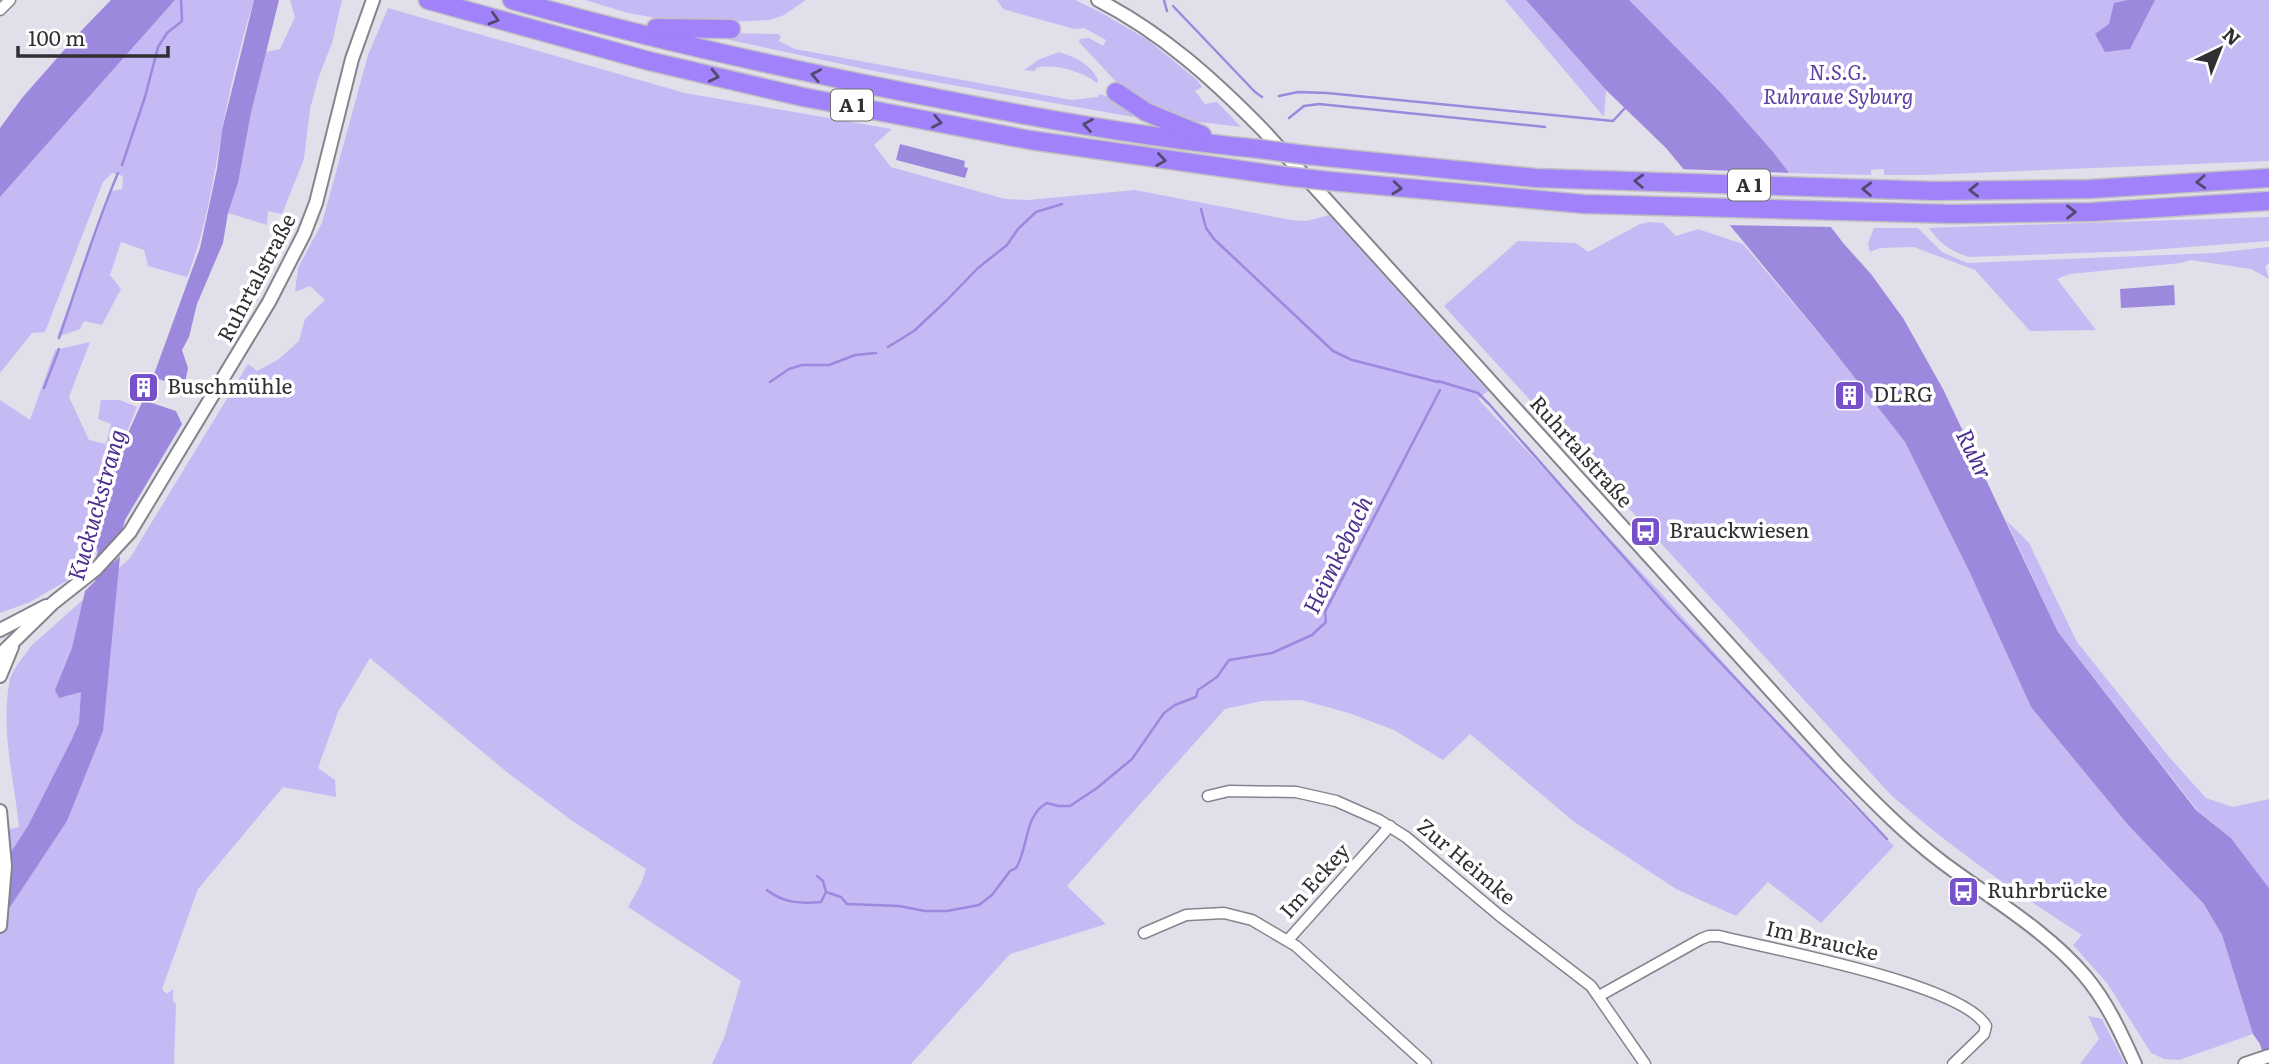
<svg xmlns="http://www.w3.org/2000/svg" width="2269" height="1064" font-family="Literata,serif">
	<rect width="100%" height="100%" fill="#e1e0ea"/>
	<g fill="#c5baf4">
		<path d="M175,0H254C241,41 230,88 222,131C213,181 206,230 187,277L148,266L144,250L121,242L110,275L121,289L102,325L84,321L80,329L57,337L112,191L122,189L123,176L112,173L103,182L45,332L32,333L0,373V197Z"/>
		<polygon points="290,0 342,0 332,43 318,79 310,109 304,159 282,214 268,211 267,225 228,213 238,183 251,113 266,52 280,49 295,17"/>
		<polygon points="585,0 806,0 784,15 770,20 689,24 628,13"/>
		<polygon points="997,0 1075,0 1102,13 1148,40 1197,80 1202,87 1195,91 1205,104 1217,102 1241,127 1174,119 1120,86 1079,42 1080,39 1089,38 1103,46 1106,40 1084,28 1074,29 1003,9"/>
		<polygon points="1505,0 1526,0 1606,90 1604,117"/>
		<polygon points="1600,0 2269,0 2269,161 1923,175 1884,175 1884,169 1871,170 1871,175 1790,173"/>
		<path d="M388,8L685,93L892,129L874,145L891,167L1005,199L1028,200L1135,190L1291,220L1307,221L1329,215L1488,391L1478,399L1660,592L1849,802L1894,846L1821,923L1768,882L1736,916L1676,889L1573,821L1470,734L1443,760L1394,730L1349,713L1301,700L1262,701L1225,709L1067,886L1106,924L1010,954L911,1064H712L724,1038L741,981L628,907L641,884L646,869L574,822L508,773L370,658L338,712L318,768L335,780L336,797L283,787L198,889L162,989L167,994L173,989V1001L176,1004L174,1064H0V831L19,827C14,778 0,728 10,679C15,665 24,657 31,646L130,558L248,364L257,371L279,359L299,341L305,319L325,300L310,286L295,292L298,268L322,223L368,55Z"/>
		<polygon points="727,33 778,34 781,36 779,41 795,49 1071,100 1098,97 1100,94 1114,99 1133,114 1133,117 879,72 711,36"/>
		<path d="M1059,52C1075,57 1091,64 1098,80L1097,83C1083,72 1054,63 1036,68L1035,71L1024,70L1040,59Z"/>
		<path d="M2269,217V241L2136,251L1969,257C1950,251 1940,244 1929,228Z"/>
		<path d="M1649,222L1663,223L1676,236L1698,229L1743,244L1833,350L1905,442L1970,573L2031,707L2129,826L2204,903L2222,935L2253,1034L2179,1060L2164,1059L2151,1053L2107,983L2073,945L2082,935C2015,892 1951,848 1891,795L1444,306L1518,241L1576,243L1588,252L1640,224Z"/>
		<polygon points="1874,228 1918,228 1942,252 1967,263 2214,253 2269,247 2269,263 2265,266 2269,279 2251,269 2190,260 2181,263 2070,274 2057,279 2096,330 2030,331 1975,270 1914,247 1880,248 1870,252 1868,243"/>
		<polygon points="90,342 69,397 89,440 106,444 111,424 98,419 101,400 120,400 137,407 114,464 94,554 68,580 30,602 0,613 0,400 30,420 55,350"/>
		<polygon points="2006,520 2029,543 2077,642 2170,758 2206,798 2233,807 2269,799 2269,888 2231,838 2197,810 2058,632"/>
		<polygon points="2088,1016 2102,1019 2125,1064 2080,1064 2099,1039"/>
	</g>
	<g fill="#9c89dd">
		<polygon points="111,0 175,0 0,197 0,128 22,98 79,33"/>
		<polygon points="254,0 279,0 251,113 238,183 228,213 223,243 197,304 189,337 182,350 188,368 184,388 153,377 200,248 217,169 222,130"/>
		<polygon points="1526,0 1629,0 1721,93 1773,152 1844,244 1871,274 1903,318 1943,389 2058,632 2196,810 2231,838 2269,888 2269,1064 2266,1064 2260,1044 2253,1034 2222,935 2204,904 2129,826 2031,707 1970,573 1905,442 1833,350 1666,148 1606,90"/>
		<polygon points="2128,0 2155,0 2130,49 2105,52 2095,34 2109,24 2114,3"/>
		<polygon points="900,144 965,161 964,167 968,168 965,178 896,160"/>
		<polygon points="2174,285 2175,305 2121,308 2120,289"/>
		<polygon points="143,400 176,411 182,424 125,520 94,554 114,464"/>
		<polygon points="120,556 103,731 67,821 0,922 0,869 28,826 72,739 79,723 81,692 59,698 55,690 72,648 85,591"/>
	</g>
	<polygon fill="#e1e0ea" points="1678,169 1794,173 1836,227 1723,225"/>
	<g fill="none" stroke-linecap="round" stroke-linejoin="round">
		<g stroke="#9c89dd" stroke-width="2.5">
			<polyline points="1164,0 1167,11"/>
			<polyline points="1173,6 1255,92 1262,97"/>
			<polyline points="1279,96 1298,92 1327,93 1613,121 1625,108"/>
			<polyline points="1289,118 1304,106 1319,104 1545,127"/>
			<polyline points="122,165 145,97 158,47 167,33 182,21 181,0"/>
			<polyline points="1201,209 1206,228 1214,239 1333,351 1352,360 1438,382"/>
			<path d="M59,338C78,283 95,227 118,173"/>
			<polyline points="888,347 914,331 945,302 978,268 1007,245 1018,229 1036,212 1062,204"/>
			<polyline points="1438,381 1478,393 1489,404 1666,605 1887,839"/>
			<polyline points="770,382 789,369 802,365 829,365 855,355 876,353"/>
			<polyline points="44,388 59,349"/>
			<path d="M767,890C783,903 801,904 821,902L826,892L823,881L817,876"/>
			<path d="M826,892L841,897L847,904L899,906L925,911H947L979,905L992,895L1010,871L1016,868C1029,847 1024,815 1047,803L1058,806H1070L1097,788L1132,759L1164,713L1175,705L1196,697L1198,690L1217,677L1229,660L1272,653L1312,635L1326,622L1325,612L1440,390"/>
		</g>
		<polyline stroke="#9c89dd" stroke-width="18" points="101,573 116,519"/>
		<defs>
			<g id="street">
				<polyline points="0,10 10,0"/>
				<polyline points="1208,796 1229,791 1296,792 1336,801 1379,820 1406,837 1500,916 1591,986 1645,1064"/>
				<polyline points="1144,933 1186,915 1224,913 1252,920 1296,946 1426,1064"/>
				<polyline points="1288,940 1390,826"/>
				<path d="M1599,996L1701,939L1709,936H1719C1771,949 1963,984 1986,1026L1984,1034L1953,1064"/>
			</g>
			<g id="secondary">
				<path d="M1098,0C1162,33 1213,79 1263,130L1840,767C1872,800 1905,834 1942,862C1990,898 2046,930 2085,976C2107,1002 2121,1033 2135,1064"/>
				<polyline points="0,630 46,606"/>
				<polyline points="0,655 53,603 96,569 130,532 269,302 304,234 316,203 352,59 373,0"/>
				<polyline points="0,676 12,647"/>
				<polyline points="0,811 5,866 0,926"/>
				<polyline points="2245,1064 2269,1056"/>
			</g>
			<g id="highway">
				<polyline points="428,0 649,61 803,97 1030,140 1284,176"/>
				<path d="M512,0C657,41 804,73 951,101C1053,121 1156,139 1260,149"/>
				<polyline points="656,28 731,29"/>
				<polyline points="1116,92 1146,112 1202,135"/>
				<polyline points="1306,155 1536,178 1935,191 2090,189 2269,178"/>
				<polyline points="1329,181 1584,204 1953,214 2091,212 2269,201"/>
			</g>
		</defs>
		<use href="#street" stroke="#85848d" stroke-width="13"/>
		<use href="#secondary" stroke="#85848d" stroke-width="16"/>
		<use href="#highway" stroke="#c1c1c2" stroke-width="21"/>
		<use href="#street" stroke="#fff" stroke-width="10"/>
		<use href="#secondary" stroke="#fff" stroke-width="12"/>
		<use href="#highway" stroke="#a282fb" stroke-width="18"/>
		<defs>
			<g id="highway-bridge">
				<polyline points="1260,149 1306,155"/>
				<polyline points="1284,176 1329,181"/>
			</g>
		</defs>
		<use href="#highway-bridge" stroke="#c1c1c2" stroke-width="21" stroke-linecap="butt"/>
		<use href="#highway-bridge" stroke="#a282fb" stroke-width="18"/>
	</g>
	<defs><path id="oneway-chevron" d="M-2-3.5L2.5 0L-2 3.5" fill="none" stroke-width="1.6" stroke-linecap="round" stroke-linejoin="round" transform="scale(1.75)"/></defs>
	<g stroke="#52496f">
		<use href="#oneway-chevron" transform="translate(494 19) rotate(16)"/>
		<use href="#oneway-chevron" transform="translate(816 75) rotate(-169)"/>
		<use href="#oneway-chevron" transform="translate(714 76) rotate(13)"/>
		<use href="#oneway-chevron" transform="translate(937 122) rotate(11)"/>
		<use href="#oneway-chevron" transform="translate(1088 125) rotate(-171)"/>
		<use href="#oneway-chevron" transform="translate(1161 160) rotate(8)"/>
		<use href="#oneway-chevron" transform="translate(1639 181) rotate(-178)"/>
		<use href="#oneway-chevron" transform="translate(2201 182) rotate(177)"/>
		<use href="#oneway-chevron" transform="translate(1397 188) rotate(6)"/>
		<use href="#oneway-chevron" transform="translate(1867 189) rotate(-178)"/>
		<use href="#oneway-chevron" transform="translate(1974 190) rotate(179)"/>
		<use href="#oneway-chevron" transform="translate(2071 212) rotate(-1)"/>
	</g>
	<defs>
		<symbol id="building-square" viewBox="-11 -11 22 22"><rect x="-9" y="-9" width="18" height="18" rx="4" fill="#7651ca" stroke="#fff"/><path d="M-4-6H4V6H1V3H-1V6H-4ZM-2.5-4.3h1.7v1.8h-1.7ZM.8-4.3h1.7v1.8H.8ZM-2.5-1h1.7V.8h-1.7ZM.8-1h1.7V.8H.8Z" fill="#fff"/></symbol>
		<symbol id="bus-square" viewBox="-11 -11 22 22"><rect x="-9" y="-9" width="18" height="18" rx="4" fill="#7651ca" stroke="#fff"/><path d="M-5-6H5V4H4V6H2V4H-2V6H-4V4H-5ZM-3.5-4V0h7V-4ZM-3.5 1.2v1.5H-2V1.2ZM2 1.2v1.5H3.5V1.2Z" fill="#fff"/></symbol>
	</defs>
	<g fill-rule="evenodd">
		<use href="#building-square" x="126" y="370" width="35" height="35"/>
		<use href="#building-square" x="1832" y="378" width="35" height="35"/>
		<use href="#bus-square" x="1628" y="514" width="35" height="35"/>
		<use href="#bus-square" x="1946" y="874" width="35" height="35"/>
	</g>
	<g text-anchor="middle" stroke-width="7" stroke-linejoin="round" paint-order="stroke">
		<g fill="#fff" stroke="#6e6e70" stroke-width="2">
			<rect x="831" y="89.5" width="42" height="31" rx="5"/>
			<rect x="1728" y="169.5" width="42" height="31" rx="5"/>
		</g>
		<g font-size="19" font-weight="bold" fill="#303033">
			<text x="852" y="112">A 1</text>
			<text x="1749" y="192">A 1</text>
		</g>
		<g font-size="21" font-style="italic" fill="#5e40a3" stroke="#fff">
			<text x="1838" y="80">N.S.G.<tspan x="1838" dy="24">Ruhraue Syburg</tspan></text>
		</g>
		<g font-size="21" fill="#303033" stroke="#fff">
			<text transform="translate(257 278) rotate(-62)" y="7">Ruhrtalstraße</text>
			<text transform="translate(1581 452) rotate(48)" y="7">Ruhrtalstraße</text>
			<text transform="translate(1466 862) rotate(40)" y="7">Zur Heimke</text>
			<text transform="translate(1315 881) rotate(-48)" y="7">Im Eckey</text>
			<text transform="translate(1822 941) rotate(13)" y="7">Im Braucke</text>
		</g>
		<g font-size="21" fill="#303033" stroke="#fff" text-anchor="start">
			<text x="167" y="394">Buschmühle</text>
			<text x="1873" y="402">DLRG</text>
			<text x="1669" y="538">Brauckwiesen</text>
			<text x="1987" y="898">Ruhrbrücke</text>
		</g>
		<g font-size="23" font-style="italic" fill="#4f2e90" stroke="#fff">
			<text transform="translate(1974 454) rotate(64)" y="8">Ruhr</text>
			<text transform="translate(97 505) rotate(-74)" y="8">Kuckuckstrang</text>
			<text transform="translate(1338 555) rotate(-64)" y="8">Heimkebach</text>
		</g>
	</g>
	<g transform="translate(2220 49) rotate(43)" stroke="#ffffff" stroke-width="5" paint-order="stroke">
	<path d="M0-5L12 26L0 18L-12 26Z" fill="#303033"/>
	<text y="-10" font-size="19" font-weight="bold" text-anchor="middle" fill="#303033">N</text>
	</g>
	<path d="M18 46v10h150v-10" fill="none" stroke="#303033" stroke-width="3.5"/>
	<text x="28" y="46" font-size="21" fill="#303033" stroke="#ffffff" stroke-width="5" paint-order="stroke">100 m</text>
</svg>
